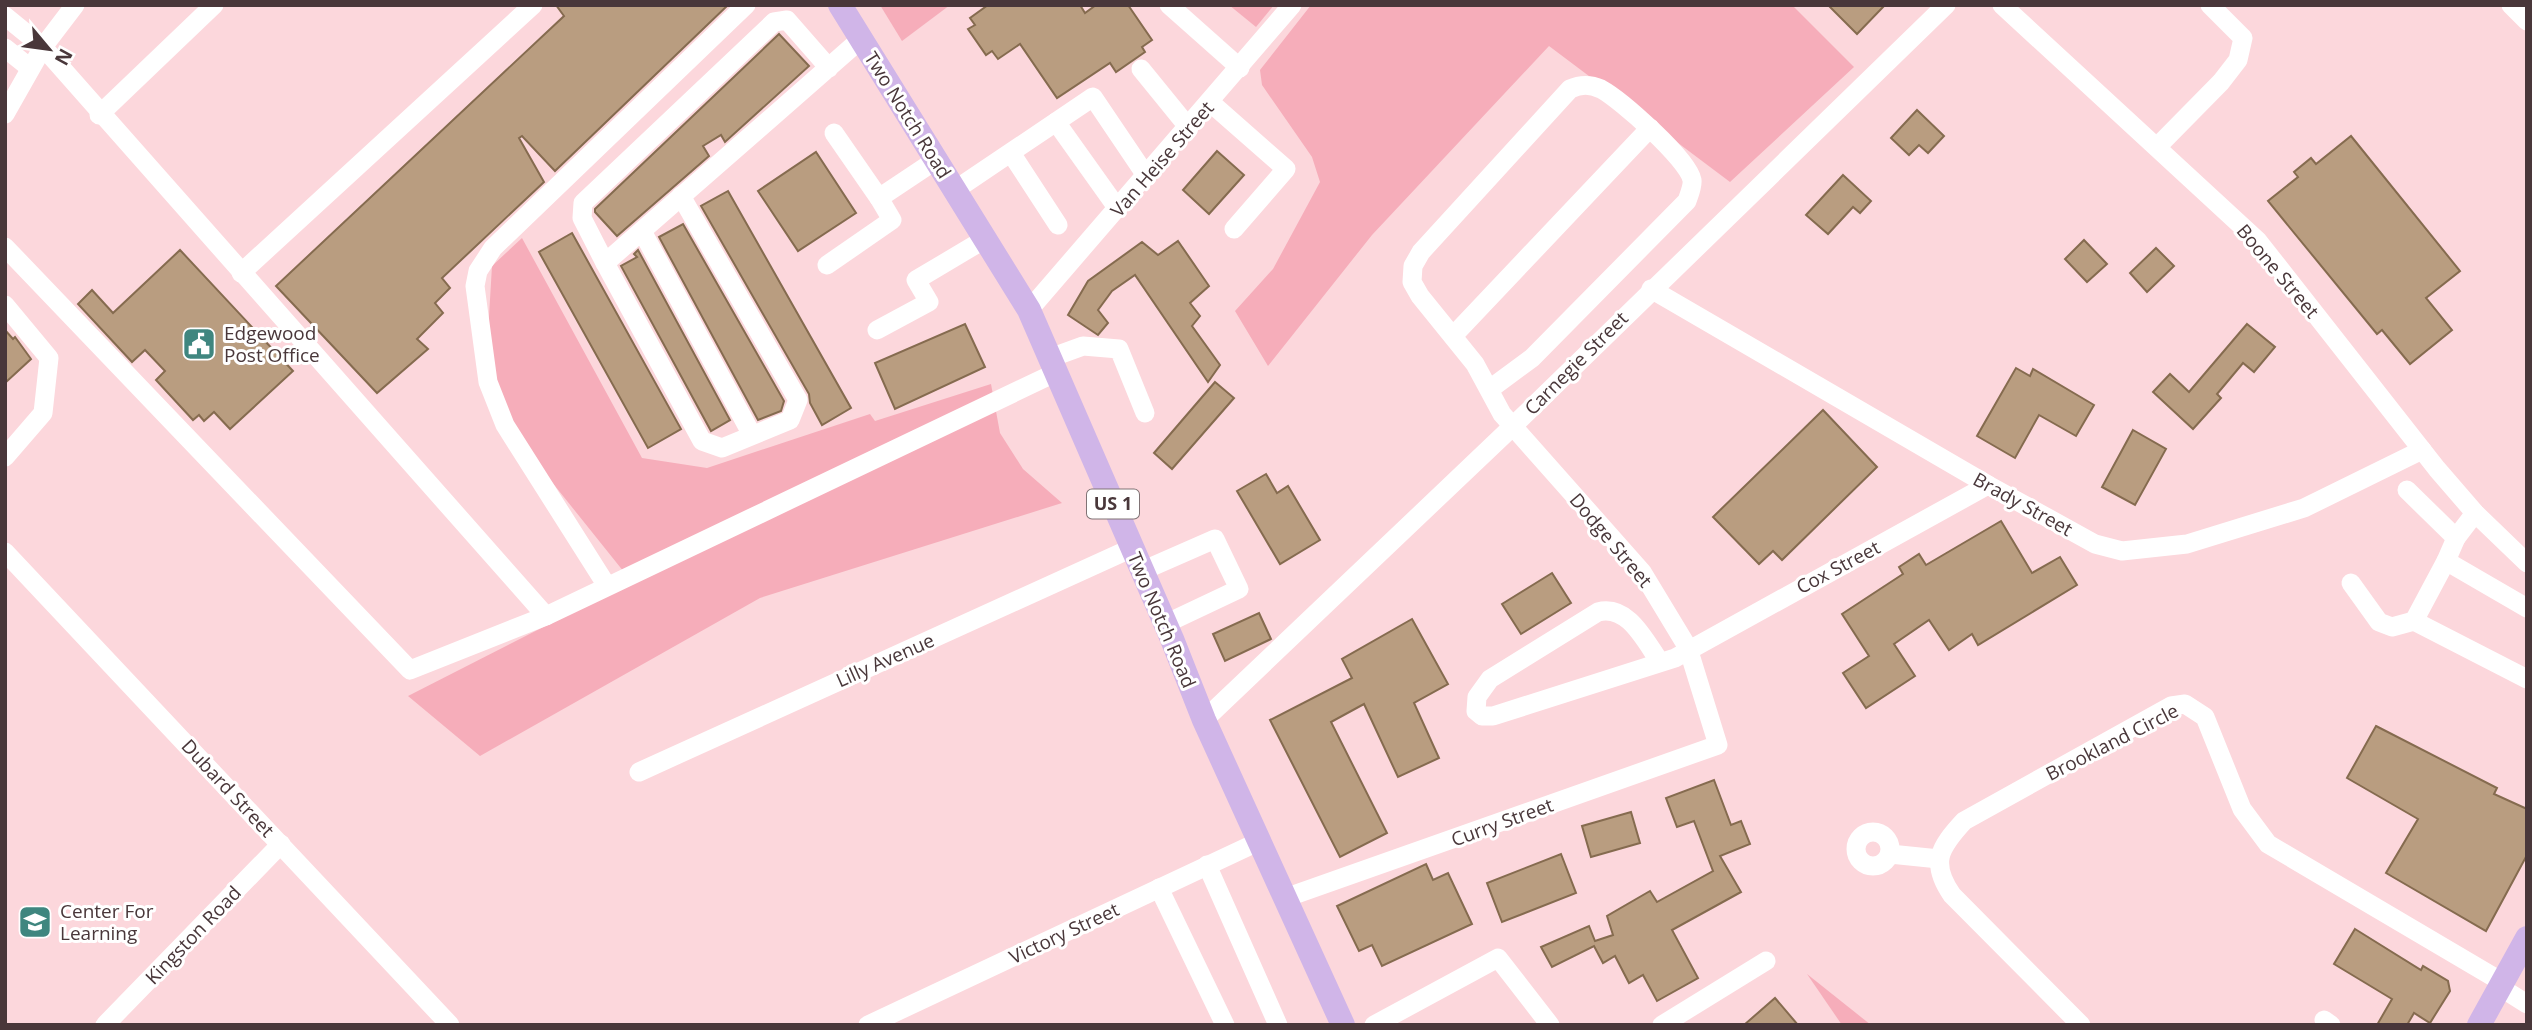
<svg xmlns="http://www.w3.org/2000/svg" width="2532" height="1030" font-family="'Open Sans',sans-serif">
	<rect width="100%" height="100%" fill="#fcd7dc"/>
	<g fill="#f6adba">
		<polygon points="880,5 950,5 902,41"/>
		<polygon points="1229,5 1274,5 1256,27"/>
		<polygon points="1311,5 1792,5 1854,67 1730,182 1549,46 1372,235 1268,366 1235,311 1273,269 1320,182 1312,157 1262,85 1260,70"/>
		<polygon points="522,238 642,458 707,468 870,414 875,421 991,384 1000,433 1023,469 1062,503 760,598 480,756 408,696 632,582 523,446 493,381 488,333 492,266"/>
		<polygon points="1807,974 1871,1025 1842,1025"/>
	</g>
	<g fill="#b99d80" stroke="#856b4f" stroke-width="2">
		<polygon points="556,5 728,5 555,171 522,136 519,138 544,182 442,278 450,288 435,303 443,313 417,339 428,349 377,393 276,286 564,16"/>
		<polygon points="988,5 1080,5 1085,13 1096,5 1128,5 1152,40 1142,47 1145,52 1116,72 1110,63 1057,98 1020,44 998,59 992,51 986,55 968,29 975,25 970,18"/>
		<polygon points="1828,5 1885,5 1857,34"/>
		<polygon points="779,34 809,66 725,142 721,135 703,146 709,156 617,236 595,212 595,209"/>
		<polygon points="1917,110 1944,136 1928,153 1919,145 1909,155 1891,138"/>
		<polygon points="2351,136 2460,271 2426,298 2452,330 2410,364 2382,330 2377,334 2268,201 2298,177 2294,172 2311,158 2316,164"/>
		<polygon points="1217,151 1244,175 1209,214 1183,190"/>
		<polygon points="816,152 856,213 798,251 758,191"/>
		<polygon points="1843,175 1871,201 1860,213 1853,207 1828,234 1806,215"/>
		<polygon points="728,191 851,408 822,425 810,403 809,394 701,206"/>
		<polygon points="683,224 784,401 781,411 758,420 659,237"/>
		<polygon points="572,233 681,429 648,448 539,252"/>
		<polygon points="2084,240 2107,264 2087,282 2065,259"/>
		<polygon points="1178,241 1209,286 1190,303 1200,316 1192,326 1220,365 1208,382 1135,275 1112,291 1098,310 1108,323 1098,335 1068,315 1088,281 1142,242 1158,255"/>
		<polygon points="2156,248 2174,266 2147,292 2130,273"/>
		<polygon points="180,250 293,371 230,429 214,412 204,421 199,415 193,420 156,380 165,371 145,350 132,362 78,304 92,290 113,313"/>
		<polygon points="638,250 730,420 711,431 621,266 637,257 634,254"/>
		<polygon points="965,324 985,367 895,409 875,363"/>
		<polygon points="2247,324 2275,347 2254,372 2243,363 2217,394 2221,398 2193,429 2153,392 2170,374 2189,392"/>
		<polygon points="5,330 13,339 15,337 31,359 5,383"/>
		<polygon points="2016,368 2030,376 2033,369 2094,405 2076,436 2039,415 2015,458 1977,436"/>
		<polygon points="1215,382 1234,398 1172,469 1154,453"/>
		<polygon points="1823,410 1877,467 1782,560 1773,551 1759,564 1713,517"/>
		<polygon points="2133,430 2166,449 2135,505 2102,487"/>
		<polygon points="1266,474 1277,493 1288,486 1320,540 1280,564 1237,491"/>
		<polygon points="2001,521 2032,573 2060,557 2077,585 1978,645 1972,634 1949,650 1929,620 1894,644 1915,676 1866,708 1843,673 1869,656 1842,614 1903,574 1899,567 1919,554 1926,565"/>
		<polygon points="1552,573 1571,603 1521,634 1502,604"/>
		<polygon points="1259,613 1271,639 1225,661 1213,634"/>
		<polygon points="1412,619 1448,684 1414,703 1439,758 1398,777 1364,704 1331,722 1387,833 1340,857 1270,720 1352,678 1342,659"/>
		<polygon points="2376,726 2497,788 2494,794 2527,809 2527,855 2486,931 2386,873 2418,819 2347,778"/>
		<polygon points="1714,780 1731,825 1741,821 1750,844 1720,856 1741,892 1672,930 1698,978 1657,1001 1643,975 1629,983 1615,956 1603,963 1594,946 1552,967 1541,947 1589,926 1595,941 1613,935 1607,916 1650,891 1657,902 1713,871 1694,821 1677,827 1666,798"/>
		<polygon points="1631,812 1640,843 1591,857 1582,826"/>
		<polygon points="1561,854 1576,893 1502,922 1487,883"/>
		<polygon points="1426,864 1433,880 1448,873 1472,924 1382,966 1372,945 1359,951 1337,906"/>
		<polygon points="2355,929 2421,970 2423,966 2448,981 2450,991 2430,1023 2414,1013 2407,1025 2377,1025 2392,999 2334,964"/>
		<polygon points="1775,998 1798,1025 1744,1025"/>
	</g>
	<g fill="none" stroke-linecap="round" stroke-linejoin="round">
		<g stroke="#fff" stroke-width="19">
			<polyline points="1169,5 1240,68"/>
			<polyline points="2002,5 2258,241 2437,469 2475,513 2527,563"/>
			<polyline points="2511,5 2527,21"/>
			<polyline points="5,16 43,47 546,616"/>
			<polyline points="5,48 30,68"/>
			<path d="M829,68L787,20L774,22L583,203L582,218L605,263C690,189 776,114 861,39"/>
			<polyline points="1141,69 1189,128"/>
			<polyline points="1211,103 1286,169 1234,229"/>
			<polyline points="5,114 43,47 75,5"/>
			<polyline points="99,115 214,5"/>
			<polyline points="1056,122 1118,209"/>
			<polyline points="834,133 879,198 936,160"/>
			<polyline points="2157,147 2221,82 2238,60 2243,38 2210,5"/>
			<polyline points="1011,153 1058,225"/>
			<polyline points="955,190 1093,97 1147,177"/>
			<polyline points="642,231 752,435"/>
			<polyline points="5,247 410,670 546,616 1057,372"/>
			<polyline points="605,263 702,441 722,448 790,420 798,400 681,196"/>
			<polyline points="827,265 892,220 879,198"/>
			<polyline points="241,273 533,5"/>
			<polyline points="1651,289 1988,485 2095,544 2122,551 2187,544 2304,508 2422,450"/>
			<polyline points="5,305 49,358 43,413 5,457"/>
			<polyline points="1029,310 1292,5"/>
			<polyline points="877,330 929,302 916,280 985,239"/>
			<polyline points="1453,336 1650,128"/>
			<polyline points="1050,358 1083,346 1119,349 1145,413"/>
			<polyline points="2407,490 2456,538"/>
			<polyline points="2475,513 2456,538 2446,561 2527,608"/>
			<polyline points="5,552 450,1025"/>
			<polyline points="2446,561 2414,621 2527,679"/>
			<polyline points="1142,571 1215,539 1239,589 1165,624"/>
			<polyline points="2351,583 2379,622 2392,627 2414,621"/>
			<polyline points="607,586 505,425 488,382 475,286 478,271 493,248 746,5"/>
			<path d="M1660,662C1645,641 1628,604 1598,612L1490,679L1477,697L1476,711L1482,716H1493L1675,658L1988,485"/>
			<polyline points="1204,720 1512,427 1946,5"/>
			<polyline points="639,772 1132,548"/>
			<circle cx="1873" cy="849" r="17"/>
			<polyline points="1890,854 1939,859"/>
			<polyline points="1207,865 1278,1025"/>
			<polyline points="1159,888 1225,1025"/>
			<path d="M1285,898L1718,745L1688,648L1642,572L1502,414L1475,364L1420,296L1412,282L1413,266L1421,252L1570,89C1581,84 1590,84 1601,89C1621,100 1688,159 1692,180C1693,186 1689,195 1687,201L1532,358L1490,389"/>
			<polyline points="2500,987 2527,1004"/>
			<polyline points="2324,1020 2331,1025"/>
			<polyline points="105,1025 281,844"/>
			<polyline points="868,1025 1260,841"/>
			<polyline points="1374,1025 1498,958 1550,1025"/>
			<polyline points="1662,1025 1766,961"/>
			<path d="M2081,1025L1952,895C1930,863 1939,848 1964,821L2171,706L2185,704L2205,717L2242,809L2268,844L2502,982"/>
		</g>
		<g stroke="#d0b5e8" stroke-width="24">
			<polyline points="840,5 1029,310 1172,639 1204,720 1343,1025"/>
			<polyline points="2479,1025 2527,938"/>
		</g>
	</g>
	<defs>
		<symbol id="civic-square" viewBox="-11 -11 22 22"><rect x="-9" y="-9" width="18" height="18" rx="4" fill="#3f867f" stroke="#fff"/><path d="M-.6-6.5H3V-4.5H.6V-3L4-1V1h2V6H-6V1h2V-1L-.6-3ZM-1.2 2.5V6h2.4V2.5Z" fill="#fff"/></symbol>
		<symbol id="school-square" viewBox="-11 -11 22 22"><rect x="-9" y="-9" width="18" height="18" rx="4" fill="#3f867f" stroke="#fff"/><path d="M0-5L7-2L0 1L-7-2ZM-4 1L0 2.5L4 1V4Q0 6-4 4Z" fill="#fff"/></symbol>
	</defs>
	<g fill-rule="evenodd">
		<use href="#civic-square" x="180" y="325" width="38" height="38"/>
		<use href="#school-square" x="16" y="903" width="38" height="38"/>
	</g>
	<g text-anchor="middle" stroke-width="6" stroke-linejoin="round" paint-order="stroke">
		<rect fill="#fff" stroke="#807375" stroke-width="2" x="1087" y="489.5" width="52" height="29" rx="5"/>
		<g font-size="18" font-weight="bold" fill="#49373a">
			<text x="1113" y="510">US 1</text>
		</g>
		<g font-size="19" fill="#49373a" stroke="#fff">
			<text transform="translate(908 115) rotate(58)" y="7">Two Notch Road</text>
			<text transform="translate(1162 159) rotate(-49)" y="7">Van Heise Street</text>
			<text transform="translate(2278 271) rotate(50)" y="7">Boone Street</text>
			<text transform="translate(1576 363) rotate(-45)" y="7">Carnegie Street</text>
			<text transform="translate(2023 504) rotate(29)" y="7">Brady Street</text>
			<text transform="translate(1611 540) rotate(50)" y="7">Dodge Street</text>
			<text transform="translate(1838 567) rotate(-28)" y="7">Cox Street</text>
			<text transform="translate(1162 620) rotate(67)" y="7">Two Notch Road</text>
			<text transform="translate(885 660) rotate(-24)" y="7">Lilly Avenue</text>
			<text transform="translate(2112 742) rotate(-27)" y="7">Brookland Circle</text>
			<text transform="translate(228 788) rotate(47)" y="7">Dubard Street</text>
			<text transform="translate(1502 822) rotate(-20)" y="7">Curry Street</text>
			<text transform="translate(1064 933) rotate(-25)" y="7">Victory Street</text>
			<text transform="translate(193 935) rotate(-46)" y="7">Kingston Road</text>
		</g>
		<g font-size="19" fill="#49373a" stroke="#fff" text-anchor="start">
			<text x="224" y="340">Edgewood<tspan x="224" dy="22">Post Office</tspan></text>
			<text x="60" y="918">Center For<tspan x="60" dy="22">Learning</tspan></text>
		</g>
	</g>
	<rect width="2532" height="1030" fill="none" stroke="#49373a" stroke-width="14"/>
	<g transform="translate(49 49) rotate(119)" stroke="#ffffff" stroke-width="5" paint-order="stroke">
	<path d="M0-5L12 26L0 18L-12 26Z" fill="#49373a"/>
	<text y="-10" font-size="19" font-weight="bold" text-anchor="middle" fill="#49373a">N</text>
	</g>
</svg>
